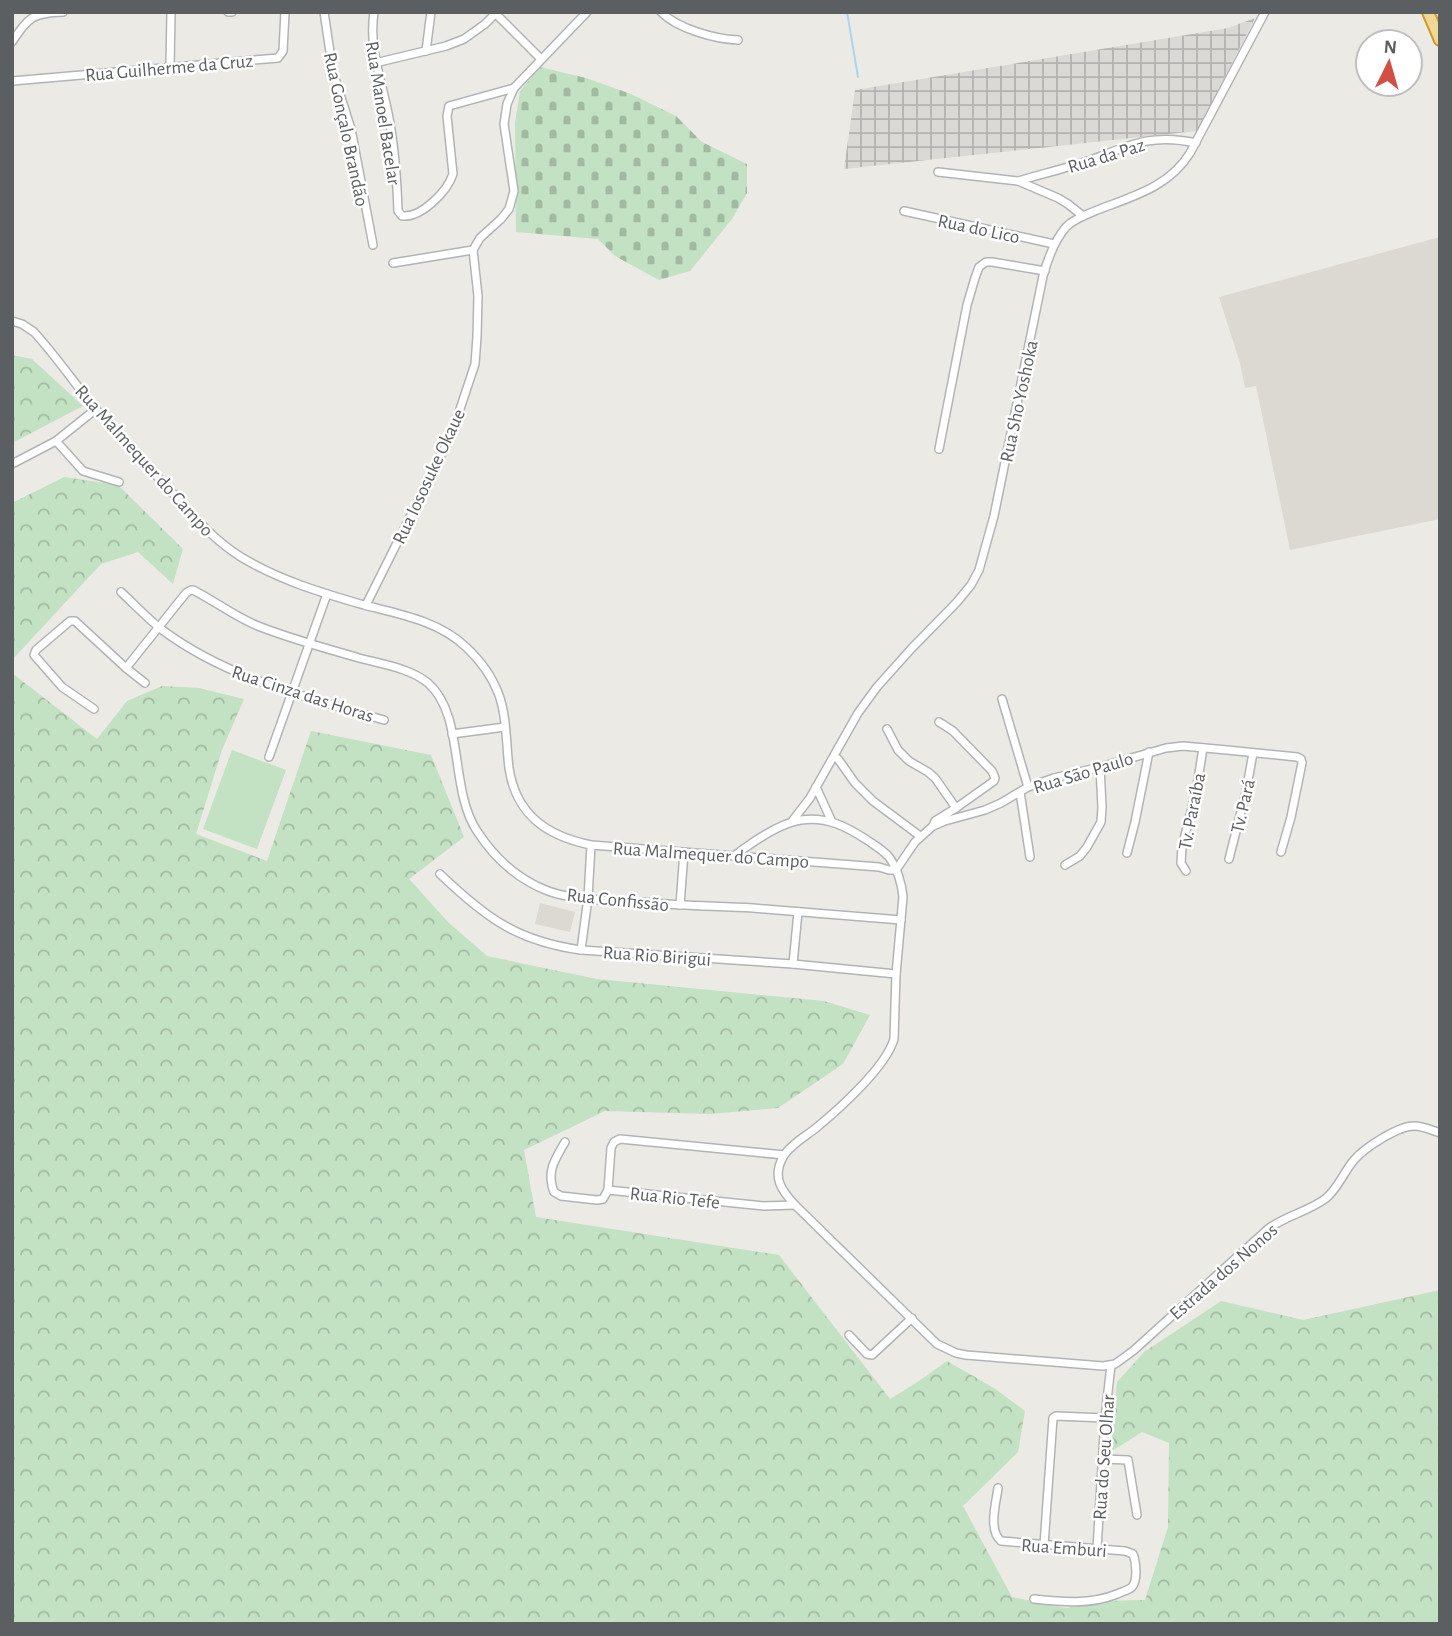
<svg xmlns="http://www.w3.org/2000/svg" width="1452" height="1636" font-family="'Alegreya Sans',sans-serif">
	<defs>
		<pattern id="industrial-grid" width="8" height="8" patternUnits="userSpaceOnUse" patternTransform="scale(1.75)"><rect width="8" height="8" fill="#dbd9d6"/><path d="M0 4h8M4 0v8" fill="none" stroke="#b5b3b1"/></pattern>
		<pattern id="forest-crowns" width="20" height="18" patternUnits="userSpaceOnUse" patternTransform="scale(1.75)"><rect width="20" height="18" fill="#c3e1c3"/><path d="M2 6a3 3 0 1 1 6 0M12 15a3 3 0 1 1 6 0" fill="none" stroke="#a2baa2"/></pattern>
		<pattern id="cemetery-stones" width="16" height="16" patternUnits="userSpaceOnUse" patternTransform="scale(1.75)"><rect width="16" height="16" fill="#c3e1c3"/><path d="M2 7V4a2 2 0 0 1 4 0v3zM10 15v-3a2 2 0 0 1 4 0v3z" fill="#a2baa2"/></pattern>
	</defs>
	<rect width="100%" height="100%" fill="#eceae4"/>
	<polygon fill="url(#industrial-grid)" points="1255,18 1197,131 844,169 855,90 1228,28"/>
	<g fill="#dcd9d2">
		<polygon points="1440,237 1440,519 1290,550 1256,386 1245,388 1240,363 1219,297"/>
		<polygon points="540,903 575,912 570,932 535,924"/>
	</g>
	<polygon fill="#c3e1c3" points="232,750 286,770 257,849 203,829"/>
	<g fill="url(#forest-crowns)">
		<polygon points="12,355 32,359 83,406 12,443"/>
		<polygon points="64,477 118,485 183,549 173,584 138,552 101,564 12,660 12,503"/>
		<polygon points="12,673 97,739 127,701 162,686 199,688 244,699 222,750 196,834 267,861 311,731 431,755 464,837 409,879 448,922 487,956 597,979 824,1001 870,1015 843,1064 778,1108 710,1114 605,1111 524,1150 536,1217 779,1255 890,1399 919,1381 947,1361 994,1388 1025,1411 1018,1452 963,1506 1012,1597 1066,1608 1102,1601 1145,1600 1168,1527 1169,1443 1142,1432 1112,1451 1112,1435 1117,1382 1144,1352 1221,1301 1303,1320 1440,1290 1440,1624 12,1624"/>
	</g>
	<polygon fill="url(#cemetery-stones)" points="540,67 586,78 631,94 676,116 702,142 747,164 747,193 732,219 690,271 659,280 615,256 598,239 516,232 515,123 520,91"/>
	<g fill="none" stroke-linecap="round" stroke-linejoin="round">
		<polyline stroke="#acd5f4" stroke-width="2" points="847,12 858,77"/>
		<defs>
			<g id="minor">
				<polyline points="228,12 232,12"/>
				<polyline points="324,12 333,72 351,129 373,245"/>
				<path d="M374,12C368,53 384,85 390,124C395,152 397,182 398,211L402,216C421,218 447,192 453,174L447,116L449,106L514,88"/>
				<path d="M661,12C678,29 715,39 738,40"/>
				<polyline points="496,14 541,59"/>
				<path d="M12,42C29,17 32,13 63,12"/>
				<polyline points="426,51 431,12"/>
				<polyline points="375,63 446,46 464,39 485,24 497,12"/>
				<polyline points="170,67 171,12"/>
				<polyline points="12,81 278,58 283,51 285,12"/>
				<polyline points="938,172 1018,181 1058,198 1068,204 1083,216"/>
				<path d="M1018,181C1042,174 1067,168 1091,160C1130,145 1152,133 1196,143"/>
				<polyline points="904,211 1054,244"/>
				<polyline points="393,263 473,250"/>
				<path d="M12,321L22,324L34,332C55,355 73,381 93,406C117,434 143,461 168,488C191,513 212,539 241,557C279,580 322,593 364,605C399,614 439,621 466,647C480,660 492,676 499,695C507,718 506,744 509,768C516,815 547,836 591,845L879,867L889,870H896"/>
				<polyline points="56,441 83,471 119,482"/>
				<polyline points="939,449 967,305 975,278 979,267 986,262 992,262 1045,271"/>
				<polyline points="12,464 56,441 96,409"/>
				<path d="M121,592C134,604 147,618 161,629C226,678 306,697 384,720"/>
				<polyline points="366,605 447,443 456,421 475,364 477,337 478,296 473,250 480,238 501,219 509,209 514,191 504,124 507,104 514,88 587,12"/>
				<path d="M126,668L186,593L191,590H193C215,601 235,617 258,626C291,639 325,648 359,658C381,664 410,668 428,683C465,715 449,789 477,831C495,859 517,879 548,891C578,902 621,900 653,903C686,906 720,906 753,908C803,912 852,916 901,920"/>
				<polyline points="1002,699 1028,787"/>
				<polyline points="94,709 62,687 34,655 36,650 70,621 75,621 126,668 145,683"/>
				<polyline points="939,722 953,731 992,771 995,778 994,781 956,808"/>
				<polyline points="887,729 898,750 909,761 928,772 935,778 956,808 935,821 933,826"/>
				<polyline points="452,734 505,727"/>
				<polyline points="269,757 327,594"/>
				<polyline points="838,759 855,783 873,801 920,836"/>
				<polyline points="816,787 832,822"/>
				<polyline points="1020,792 1030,857"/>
				<path d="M793,820L810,798L858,713L877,687L911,649L957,602L971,585L979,570L994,516L1043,276C1048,258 1054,241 1066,227C1075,218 1088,214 1100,209C1134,196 1170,186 1190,153L1265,12"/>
				<polyline points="1127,853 1135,822 1149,752"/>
				<path d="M734,856C751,843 780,823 801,820C827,816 847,827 867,840C874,845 883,850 889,857C897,868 902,884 903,897L896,974L894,1039C886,1067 839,1109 816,1128C806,1136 790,1145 783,1157C772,1177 781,1190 795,1205L937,1344L956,1353L966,1355L1103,1366L1115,1364L1133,1351L1268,1229C1285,1216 1307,1212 1325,1199C1338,1189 1343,1173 1354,1160C1364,1148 1398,1126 1414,1126C1423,1126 1431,1130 1440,1133"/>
				<polyline points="1229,859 1246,792 1253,753"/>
				<polyline points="1065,865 1080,856 1087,847 1101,822 1102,807 1100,767"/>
				<polyline points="896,870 915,842 933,826 945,821 985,810 1001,803 1028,787 1054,778 1100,767 1166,748 1183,746 1227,750 1297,757 1301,759 1302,763 1291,817 1281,852"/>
				<polyline points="1186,871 1181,863 1182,847 1196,792 1203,748"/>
				<path d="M440,874C486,918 517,941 581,950L793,964L896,974"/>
				<polyline points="680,905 684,852"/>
				<polyline points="581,950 588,898 591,845"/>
				<polyline points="793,964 798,912"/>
				<path d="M565,1142C555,1160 546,1171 554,1192L561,1196L597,1200L603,1199L608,1190"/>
				<polyline points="784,1155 620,1139 614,1142 611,1148 608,1190 764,1206 795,1205"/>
				<polyline points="849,1335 867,1354 872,1355 912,1318"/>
				<polyline points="1102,1459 1128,1460 1137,1515"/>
				<path d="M998,1488C996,1503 988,1530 1001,1541L1125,1551L1133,1554C1136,1562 1138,1580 1132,1587C1129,1590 1121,1592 1117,1594C1090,1605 1062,1602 1034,1599"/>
				<polyline points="1044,1545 1053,1418 1056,1416 1105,1418"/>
				<polyline points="1097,1549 1105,1418 1111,1365"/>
			</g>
			<polyline id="highway" points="1428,12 1440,40"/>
		</defs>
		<use href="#minor" stroke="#b1b4b7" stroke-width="10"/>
		<use href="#highway" stroke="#d49a1c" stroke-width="14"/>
		<use href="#minor" stroke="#fff" stroke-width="7"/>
		<use href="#highway" stroke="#efd998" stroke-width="10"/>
	</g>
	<g text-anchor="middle" stroke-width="5" stroke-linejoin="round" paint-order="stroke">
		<g font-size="19" fill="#5c5f62" stroke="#fff">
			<text transform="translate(169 67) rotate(-5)" y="7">Rua Guilherme da Cruz</text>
			<text transform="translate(384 113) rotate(81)" y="7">Rua Manoel Bacelar</text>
			<text transform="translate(347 129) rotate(78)" y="7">Rua Gonçalo Brandão</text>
			<text transform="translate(1106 155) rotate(-17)" y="7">Rua da Paz</text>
			<text transform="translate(979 228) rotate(12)" y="7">Rua do Lico</text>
			<text transform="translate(1018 401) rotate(-78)" y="7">Rua Sho Yoshoka</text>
			<text transform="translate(145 460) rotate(48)" y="7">Rua Malmequer do Campo</text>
			<text transform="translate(428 476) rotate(-65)" y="7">Rua Iososuke Okaue</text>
			<text transform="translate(303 693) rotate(18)" y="7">Rua Cinza das Horas</text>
			<text transform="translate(1083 772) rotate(-17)" y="7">Rua São Paulo</text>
			<text transform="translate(1242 806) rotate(-77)" y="7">Tv. Pará</text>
			<text transform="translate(1191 811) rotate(-79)" y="7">Tv. Paraíba</text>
			<text transform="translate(711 854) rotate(4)" y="7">Rua Malmequer do Campo</text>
			<text transform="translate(618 899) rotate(6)" y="7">Rua Confissão</text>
			<text transform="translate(657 955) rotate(4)" y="7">Rua Rio Birigui</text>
			<text transform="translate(675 1197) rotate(6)" y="7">Rua Rio Tefe</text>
			<text transform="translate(1223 1271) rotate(-41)" y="7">Estrada dos Nonos</text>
			<text transform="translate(1103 1457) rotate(-86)" y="7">Rua do Seu Olhar</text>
			<text transform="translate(1064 1547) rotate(4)" y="7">Rua Emburi</text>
		</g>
	</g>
	<rect width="1452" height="1636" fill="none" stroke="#5c5f62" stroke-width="28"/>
	<g transform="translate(1389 63) rotate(5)"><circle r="33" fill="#ffffff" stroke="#bebfc0" stroke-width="2"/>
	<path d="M0-5L12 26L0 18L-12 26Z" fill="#d34e43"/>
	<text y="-10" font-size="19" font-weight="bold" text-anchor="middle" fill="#5c5f62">N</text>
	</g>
</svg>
